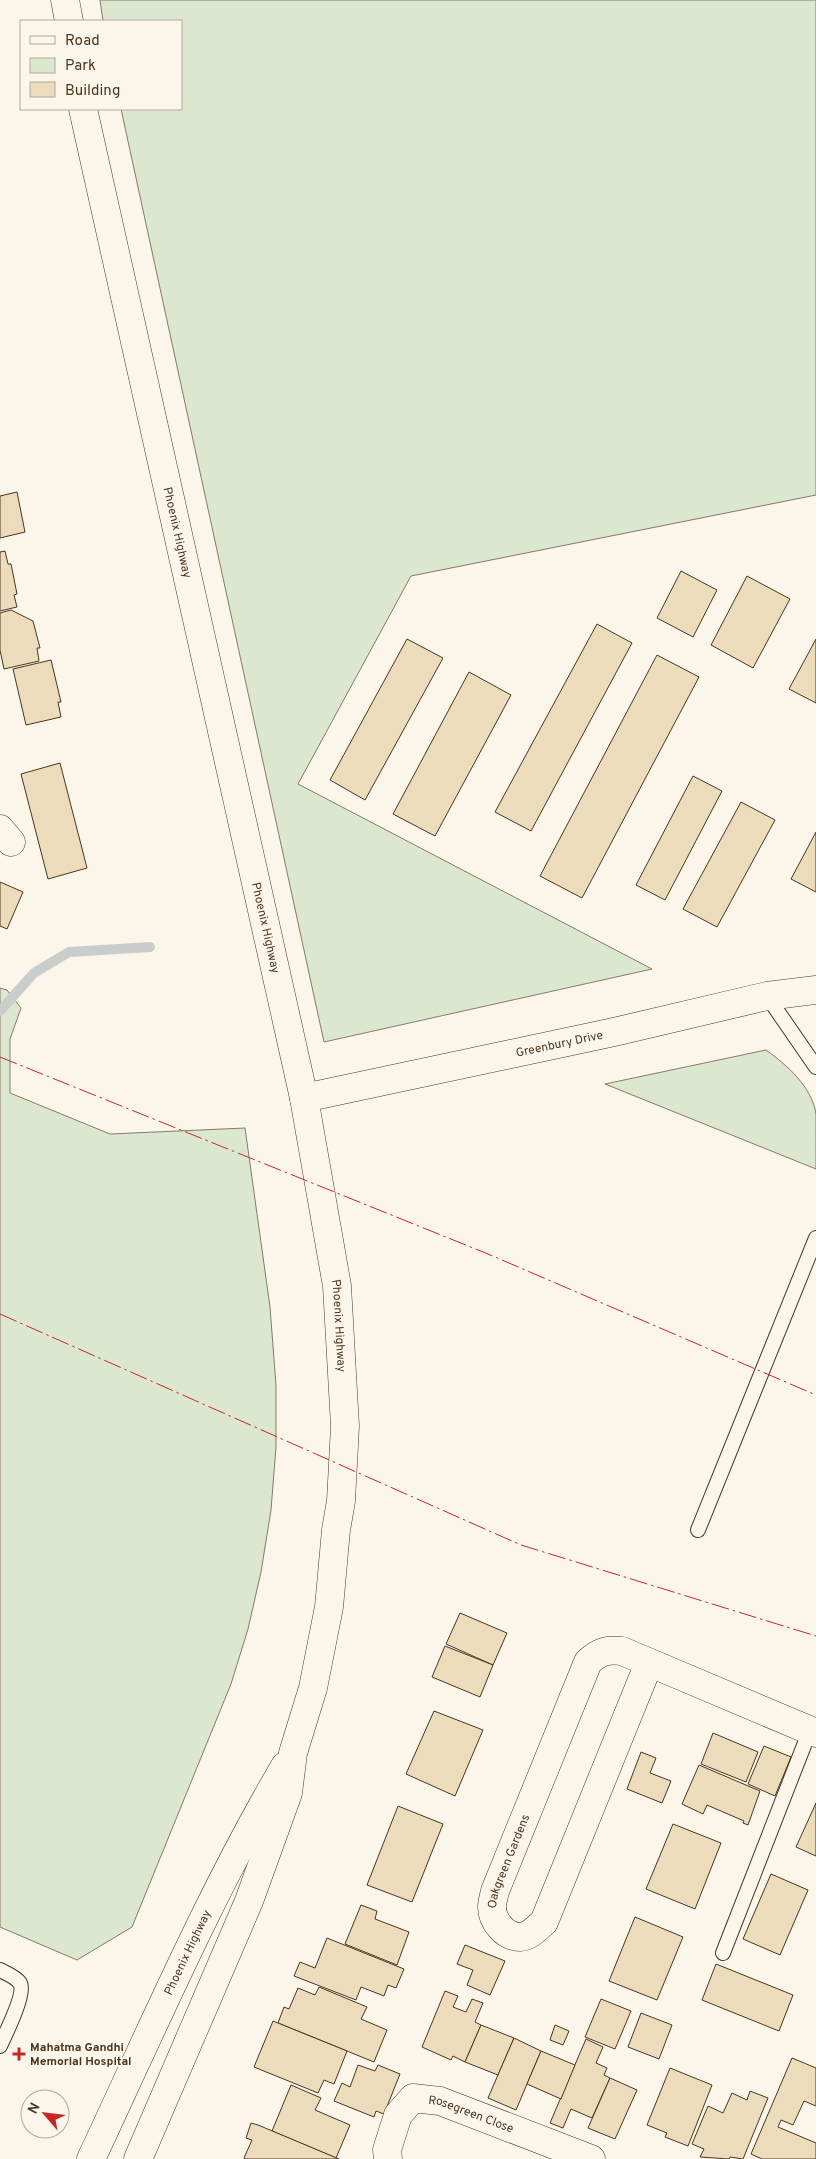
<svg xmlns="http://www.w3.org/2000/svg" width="816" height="2159" font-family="Overpass,sans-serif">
	<rect width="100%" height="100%" fill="#fbf6e9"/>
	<g fill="#dce7d0" stroke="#887966">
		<polygon points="100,0 816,0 816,495 411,576 298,784 652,969 324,1042 121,109 181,109 181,21 103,21"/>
		<polygon points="0,988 7,990 21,1008 10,1039 10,1093 110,1134 245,1128 270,1307 276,1385 276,1447 271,1510 261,1572 248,1629 231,1684 132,1927 77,1960 0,1927"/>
		<path d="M766,1050C787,1065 812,1087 816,1114C816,1131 816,1151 816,1169L605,1084Z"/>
	</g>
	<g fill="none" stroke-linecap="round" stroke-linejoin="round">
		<polyline stroke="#c9cecd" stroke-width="10" points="0,1011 34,973 69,952 150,947"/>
	</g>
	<g fill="#ecdcbc" stroke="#4a3520">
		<polygon points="17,492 25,532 0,538 0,496"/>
		<polygon points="5,551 8,564 11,564 17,594 14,595 17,607 0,611 0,552"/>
		<polygon points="681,571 717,590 693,637 657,618"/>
		<polygon points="747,576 790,599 753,668 711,645"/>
		<polygon points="11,610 33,621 40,648 37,648 39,661 4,669 0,650 0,613"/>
		<polygon points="597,624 632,643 531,831 495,812"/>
		<polygon points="407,639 443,658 365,800 330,780"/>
		<polygon points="816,639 816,703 789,689"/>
		<polygon points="657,655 699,677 582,898 540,876"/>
		<polygon points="51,660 61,702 58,702 61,717 26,725 13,669"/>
		<polygon points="469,672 511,695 435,836 393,814"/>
		<polygon points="60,763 87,868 48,879 21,774"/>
		<polygon points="693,776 722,791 665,900 636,885"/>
		<polygon points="741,802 775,820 717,927 683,909"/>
		<polygon points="816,832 816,892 791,879"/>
		<polygon points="0,882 23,892 7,929 0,926"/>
		<polygon points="460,1613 507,1633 493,1665 446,1644"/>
		<polygon points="445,1646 493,1665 480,1697 432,1677"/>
		<polygon points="434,1711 483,1730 455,1796 406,1774"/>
		<polygon points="713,1733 758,1752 746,1782 701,1764"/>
		<polygon points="764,1746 791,1757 775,1796 748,1784"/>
		<polygon points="641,1752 656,1758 650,1773 671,1781 662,1803 627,1789"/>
		<polygon points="699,1765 760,1791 748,1825 743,1823 744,1821 707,1805 703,1814 682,1804"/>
		<polygon points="816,1803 816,1856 796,1847"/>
		<polygon points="398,1806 443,1824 412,1902 367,1885"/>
		<polygon points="673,1824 721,1843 695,1909 646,1889"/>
		<polygon points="771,1874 808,1890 780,1955 743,1939"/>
		<polygon points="361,1905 377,1911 375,1919 409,1932 397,1965 345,1944"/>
		<polygon points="635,1917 683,1937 657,2000 609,1981"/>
		<polygon points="327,1938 404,1969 396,1988 388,1985 384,1996 361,1987 356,2000 294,1976 300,1962 315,1968"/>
		<polygon points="465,1945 505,1961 490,1995 467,1985 473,1970 457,1964"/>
		<polygon points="716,1964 793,1995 779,2031 702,2000"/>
		<polygon points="319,1987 367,2007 361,2019 387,2030 374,2062 278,2023 284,2007 289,2009 298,1988 315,1995"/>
		<polygon points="445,1991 458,1996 453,2007 466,2012 472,1999 483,2003 475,2022 481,2025 465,2062 453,2056 451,2060 422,2047"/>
		<polygon points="601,1999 631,2011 615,2049 585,2037"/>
		<polygon points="641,2013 672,2025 659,2059 628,2047"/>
		<polygon points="273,2021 347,2051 334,2084 324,2080 318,2093 254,2067"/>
		<polygon points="481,2025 514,2038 498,2075 465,2062"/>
		<polygon points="555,2025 569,2031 563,2045 550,2040"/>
		<polygon points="514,2038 541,2051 516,2110 488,2098"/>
		<polygon points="586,2039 603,2047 596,2063 607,2068 604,2075 610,2078 592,2118 571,2109 563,2128 550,2123"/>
		<polygon points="541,2051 575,2065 561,2099 527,2084"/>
		<polygon points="792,2058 816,2068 816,2106 804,2101 793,2125 781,2120 778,2127 816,2143 816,2159 762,2159 751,2154"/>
		<polygon points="358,2065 375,2071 378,2065 400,2074 384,2114 376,2111 374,2117 334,2101 342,2083 350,2087"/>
		<polygon points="670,2068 712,2085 688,2146 665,2137 667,2133 647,2125"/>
		<polygon points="610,2078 637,2090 615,2139 588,2128"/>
		<polygon points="291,2085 321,2098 315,2110 350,2125 336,2158 272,2131"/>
		<polygon points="750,2091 768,2098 743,2159 730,2157 729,2159 700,2157 704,2149 692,2144 708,2106 723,2113 732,2093 747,2100"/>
		<polygon points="251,2123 258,2125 339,2159 246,2159 244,2158 252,2140 246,2138"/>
	</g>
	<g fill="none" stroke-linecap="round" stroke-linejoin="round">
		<defs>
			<g id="lane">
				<polyline points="767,996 816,1067"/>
				<polyline points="698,1530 816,1238"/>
				<polyline points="723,1953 810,1730"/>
				<path d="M0,1970C6,1973 16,1977 20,1983C26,1993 5,2035 0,2046"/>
			</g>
			<g id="street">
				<polyline points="0,829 11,842"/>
				<path id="s1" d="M304,1098L614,1032L767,996L816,990"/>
				<path id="s2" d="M649,1663L544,1922C537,1928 529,1937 520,1937C505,1937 492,1921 492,1907C492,1902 494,1896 495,1891L588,1662C599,1652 607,1649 622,1651L816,1733"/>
				<path id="s3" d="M388,2159L387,2150L398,2115L413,2098L440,2101L591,2159"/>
			</g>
			<g id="secondary">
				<polyline points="65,0 69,21"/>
				<path id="s4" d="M83,109L304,1098L337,1286L345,1426L341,1501L336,1530L329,1607L313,1688L293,1753L288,1793L249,1901L138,2159"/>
				<path id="s5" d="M91,2159C153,2027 211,1892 285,1766"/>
			</g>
		</defs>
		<use href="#lane" stroke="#4a3520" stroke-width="16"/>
		<use href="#street" stroke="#4a3520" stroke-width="29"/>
		<use href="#secondary" stroke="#4a3520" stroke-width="29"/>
		<use href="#lane" stroke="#fbf6e9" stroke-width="14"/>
		<use href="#street" stroke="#fbf6e9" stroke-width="28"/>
		<use href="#secondary" stroke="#fbf6e9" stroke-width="28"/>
		<g stroke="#c62828" stroke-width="1" stroke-dasharray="18 4 2.5 4" stroke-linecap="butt">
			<polyline points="0,1057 488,1254 816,1395"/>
			<polyline points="0,1314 521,1545 816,1636"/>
		</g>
	</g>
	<path fill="#c62828" stroke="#fbf6e9" stroke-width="2" d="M16.5 2046.5h5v5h5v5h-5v5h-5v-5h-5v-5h5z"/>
	<g text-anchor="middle" stroke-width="4" stroke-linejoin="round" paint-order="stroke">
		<g font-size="12" fill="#4a3520" stroke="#fbf6e9">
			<text dy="4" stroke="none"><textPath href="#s4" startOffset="434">Phoenix Highway</textPath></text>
			<text dy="4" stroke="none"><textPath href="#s4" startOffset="839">Phoenix Highway</textPath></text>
			<text dy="4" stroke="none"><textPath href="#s1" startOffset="261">Greenbury Drive</textPath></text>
			<text dy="4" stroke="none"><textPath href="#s4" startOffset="1244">Phoenix Highway</textPath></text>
			<text dy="4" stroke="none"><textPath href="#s2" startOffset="402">Oakgreen Gardens</textPath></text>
			<text dy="4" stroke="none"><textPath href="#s5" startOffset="228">Phoenix Highway</textPath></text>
			<text dy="4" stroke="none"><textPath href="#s3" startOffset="129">Rosegreen Close</textPath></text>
		</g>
		<g font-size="12" font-weight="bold" fill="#4a3520" stroke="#fbf6e9" text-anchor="start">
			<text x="30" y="2051">Mahatma Gandhi<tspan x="30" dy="14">Memorial Hospital</tspan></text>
		</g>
	</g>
	<rect x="20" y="20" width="162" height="90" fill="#fbf6e9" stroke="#b4a999"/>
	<rect x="30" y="36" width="25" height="8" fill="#fbf6e9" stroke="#b4a999"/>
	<text x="65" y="45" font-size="15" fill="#4a3520">Road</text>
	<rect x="30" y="58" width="25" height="15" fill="#dce7d0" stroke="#b4a999"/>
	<text x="65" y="70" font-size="15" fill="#4a3520">Park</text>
	<rect x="30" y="82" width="25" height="15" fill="#ecdcbc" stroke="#b4a999"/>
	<text x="65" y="95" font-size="15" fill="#4a3520">Building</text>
	<g transform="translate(45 2114) rotate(298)"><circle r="24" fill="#fbf6e9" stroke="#b4a999"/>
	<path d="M0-4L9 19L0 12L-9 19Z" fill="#c62828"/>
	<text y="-8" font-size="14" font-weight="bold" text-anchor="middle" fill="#4a3520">N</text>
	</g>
</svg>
